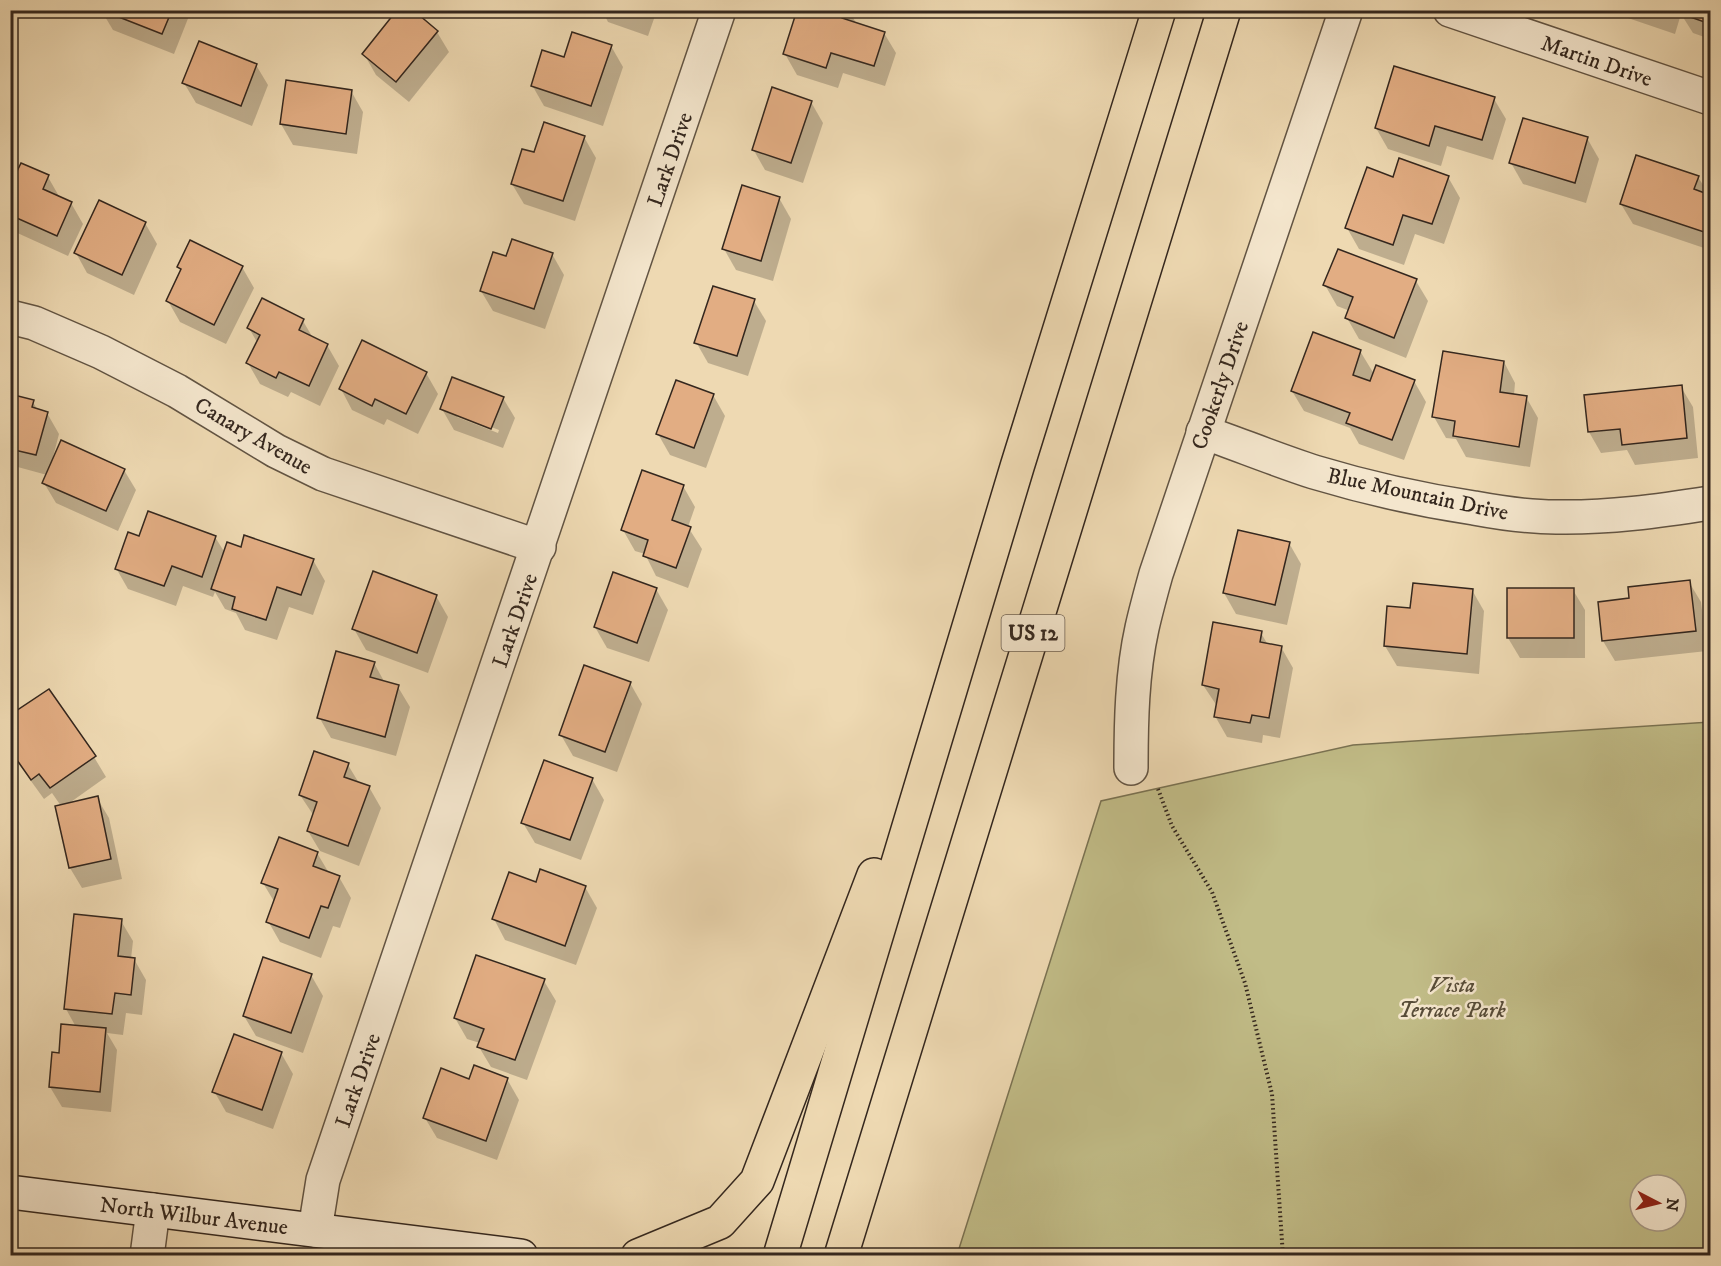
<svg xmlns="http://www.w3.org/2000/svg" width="1721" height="1266" font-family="'IM FELL DW Pica',serif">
	<rect width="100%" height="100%" fill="#eed9b2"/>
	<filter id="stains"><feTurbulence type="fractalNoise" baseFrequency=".00333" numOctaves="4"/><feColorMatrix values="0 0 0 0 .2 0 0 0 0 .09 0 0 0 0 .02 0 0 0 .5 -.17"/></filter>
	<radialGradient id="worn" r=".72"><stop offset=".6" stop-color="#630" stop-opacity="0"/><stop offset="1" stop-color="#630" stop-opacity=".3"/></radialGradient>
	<path fill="#c1bc87" stroke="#7a7252" stroke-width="1.5" fill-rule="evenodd" d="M1710,722V1255H957L1101,801L1353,745ZM1640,1185H1676V1221H1640Z"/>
	<g fill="#0003" fill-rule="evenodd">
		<polygon points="101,10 186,10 189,16 174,54 113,30"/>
		<polygon points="602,10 657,10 648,36 608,22"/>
		<polygon points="799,10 849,10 857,25 884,33 896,53 885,86 843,73 838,88 797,75 785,54"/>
		<polygon points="1621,10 1710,10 1710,39 1693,33 1681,14 1675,34 1625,17"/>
		<polygon points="437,32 449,52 409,102 376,75 364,54"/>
		<polygon points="611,46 623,67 603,126 544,106 532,85 565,59"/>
		<polygon points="256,65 268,85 252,126 196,103 184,83"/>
		<polygon points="351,91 363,112 357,154 293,145 281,124"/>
		<polygon points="1494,99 1506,119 1493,160 1447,146 1441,166 1388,149 1376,128"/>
		<polygon points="811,102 823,123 803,183 765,170 753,149"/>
		<polygon points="584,137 596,158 575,221 524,204 512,184"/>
		<polygon points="1587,138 1599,159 1586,203 1523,184 1511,163"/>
		<polygon points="48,177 60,198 71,203 83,224 68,256 13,231 10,227 10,190"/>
		<polygon points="1448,177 1460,198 1444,244 1415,234 1404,265 1359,249 1347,228 1394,178"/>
		<polygon points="1698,177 1710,196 1710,250 1633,224 1621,204"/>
		<polygon points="779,198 791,219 773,281 736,270 724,249"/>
		<polygon points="145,223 157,244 134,295 87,273 76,253"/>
		<polygon points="552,254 564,275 545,329 493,311 481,291 507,258"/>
		<polygon points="178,267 242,267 254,288 226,344 180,322 168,301 182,272"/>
		<polygon points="1416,281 1428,301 1406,358 1359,339 1347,318 1350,311 1337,306 1325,285"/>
		<polygon points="754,301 766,321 748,376 708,363 696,342"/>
		<polygon points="303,321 313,338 327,345 339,366 320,406 291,392 288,397 260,384 248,363 258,344 249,328"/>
		<polygon points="1360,351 1374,374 1414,381 1426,402 1404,460 1359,444 1350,428 1304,411 1292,391"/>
		<polygon points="1504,362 1515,383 1514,395 1526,397 1538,418 1530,467 1466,457 1456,439 1446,438 1434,417"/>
		<polygon points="426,373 438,394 418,434 387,419 384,425 352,410 341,389"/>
		<polygon points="1681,387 1693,407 1698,458 1635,465 1627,450 1601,453 1589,432 1585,397"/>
		<polygon points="713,395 725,416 706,468 670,455 658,434"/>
		<polygon points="10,396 33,402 38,411 47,413 59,434 52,461 124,470 136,490 118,531 56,503 44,483 47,475 14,466 10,481"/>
		<path d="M503,398L515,418L503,448L454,430L442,409ZM457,414L499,430L498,433L457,417Z"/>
		<polygon points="683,486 695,507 688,527 702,549 688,588 656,576 645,554 635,551 623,530"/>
		<polygon points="215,537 225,553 242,549 313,560 325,581 313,615 289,607 277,640 245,630 236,613 225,609 215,592 213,597 183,586 176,606 128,589 116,568 139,538"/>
		<polygon points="1289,543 1301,564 1287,625 1236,614 1224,593"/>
		<polygon points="1689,582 1701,602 1707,651 1615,661 1603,641"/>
		<polygon points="656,589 668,610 649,662 607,648 595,627"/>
		<polygon points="1472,590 1484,611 1479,674 1397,666 1385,646"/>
		<polygon points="1573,590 1585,610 1585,658 1520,658 1508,638"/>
		<polygon points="436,596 448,617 428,673 366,650 354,629"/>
		<polygon points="1261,633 1268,645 1281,647 1293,668 1280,738 1263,735 1262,743 1227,737 1215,716 1217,706 1203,685"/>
		<polygon points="374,663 385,683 398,687 410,707 396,756 331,738 319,717"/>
		<polygon points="630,683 642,704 617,772 573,756 561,735"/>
		<polygon points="10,717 94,757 106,777 68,804 97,798 109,818 122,879 82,888 70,868 61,806 52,793 44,799 10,752"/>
		<polygon points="348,765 359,783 369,787 381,808 359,866 320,851 308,831 314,816 300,795"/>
		<polygon points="592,779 604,800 581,860 535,843 523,823"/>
		<polygon points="317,853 329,873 339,877 351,898 340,928 333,926 321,958 280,942 268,921 275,903 263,883"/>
		<polygon points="585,887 597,908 576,965 505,940 494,919"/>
		<polygon points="121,921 133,941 131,959 134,959 146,980 142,1015 126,1013 123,1035 107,1033 117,1050 111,1112 62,1107 50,1087 60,1054 76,1027 66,1009"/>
		<polygon points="311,975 323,996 303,1053 256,1036 244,1016"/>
		<polygon points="544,981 556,1001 527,1080 491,1067 479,1047 480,1043 467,1039 455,1018"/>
		<polygon points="281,1053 293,1074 273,1129 226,1112 214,1091"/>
		<polygon points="507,1079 519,1100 497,1160 437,1138 425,1118 470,1080"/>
	</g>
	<g fill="#e2ad83" stroke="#34271e" stroke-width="1.5">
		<polygon points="101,10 172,10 162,34"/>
		<polygon points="397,10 413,10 438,31 396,82 362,54"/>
		<polygon points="797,10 844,10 842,18 885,32 874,66 831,53 826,68 783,54"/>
		<polygon points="1680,10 1710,10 1710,24 1679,13"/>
		<polygon points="572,32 612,45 591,106 531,86 542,50 564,57"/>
		<polygon points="199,41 257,64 241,106 182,83"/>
		<polygon points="1394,66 1495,97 1482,140 1435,126 1429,146 1375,128"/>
		<polygon points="286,80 352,90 346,134 280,124"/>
		<polygon points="772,87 812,101 791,163 752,150"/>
		<polygon points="1523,118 1588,137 1575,183 1509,163"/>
		<polygon points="544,122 585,136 563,201 511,184 522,149 534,152"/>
		<polygon points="1636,155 1699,176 1694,189 1710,195 1710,234 1620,204"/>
		<polygon points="1399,158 1449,176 1432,224 1403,215 1393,245 1345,228 1367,167 1393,177"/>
		<polygon points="21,163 49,175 43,189 72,202 57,236 10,215 10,186"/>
		<polygon points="742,185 780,197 761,261 722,249"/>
		<polygon points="99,200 146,222 122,275 74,253"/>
		<polygon points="512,239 553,253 534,309 480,291 493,252 506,256"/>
		<polygon points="190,240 243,266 214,325 166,301 181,269 177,267"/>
		<polygon points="1338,249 1417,279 1394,338 1345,318 1353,297 1323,285"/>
		<polygon points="713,286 755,299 737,356 694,343"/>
		<polygon points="262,298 304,319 299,330 328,344 309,386 279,372 276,378 246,363 260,335 247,328"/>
		<polygon points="1313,332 1361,350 1353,375 1370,381 1376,365 1415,380 1392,440 1346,423 1350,413 1291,391"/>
		<polygon points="362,340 427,372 406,414 375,399 372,406 339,389"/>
		<polygon points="1443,351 1504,361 1500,392 1527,396 1519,447 1453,436 1455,421 1432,417"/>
		<polygon points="452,377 504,397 491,429 440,409"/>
		<polygon points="676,380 714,394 694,448 656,434"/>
		<polygon points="1682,385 1687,438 1622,445 1620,429 1588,432 1584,395"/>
		<polygon points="10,394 34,400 32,407 48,412 36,455 10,449"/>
		<polygon points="61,440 125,469 106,511 42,483"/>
		<polygon points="642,470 684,485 672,520 691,527 676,568 643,556 648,540 621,530"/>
		<polygon points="148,511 216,536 202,577 172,566 164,586 115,569 128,532 139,536"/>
		<polygon points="1238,530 1290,542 1275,605 1223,593"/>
		<polygon points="244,535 314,559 301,595 277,587 266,620 232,609 235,597 211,589 227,542 241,547"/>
		<polygon points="373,571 437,595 417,653 352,629"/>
		<polygon points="613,572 657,588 637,643 594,627"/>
		<polygon points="1690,580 1696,631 1602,641 1598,602 1629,598 1628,587"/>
		<polygon points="1413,583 1473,589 1467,654 1384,646 1387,606 1410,608"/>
		<rect x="1507" y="588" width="67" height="50"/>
		<polygon points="1710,591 1710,630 1709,630 1704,592"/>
		<polygon points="1213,622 1262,631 1260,642 1282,646 1269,718 1252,715 1250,723 1214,717 1219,689 1202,685"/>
		<polygon points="336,651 375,662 370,677 399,685 385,737 317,718"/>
		<polygon points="584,665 631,682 605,752 559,735"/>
		<polygon points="49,689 96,756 50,788 39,774 31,780 10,750 10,715"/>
		<polygon points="314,751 349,763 344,777 370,786 348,846 307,831 317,802 299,795"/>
		<polygon points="544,760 593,778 570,840 521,823"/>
		<polygon points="98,796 111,859 69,868 55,806"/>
		<polygon points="279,837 318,852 313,866 340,876 328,908 321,906 309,938 266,922 278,889 261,883"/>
		<polygon points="540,869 586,886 565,946 492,919 509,872 536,882"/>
		<polygon points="74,914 122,919 118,956 135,958 131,995 115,993 112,1014 64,1009"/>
		<polygon points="476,955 545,979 515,1060 477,1047 484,1029 454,1018"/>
		<polygon points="263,957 312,974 291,1033 243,1016"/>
		<polygon points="61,1024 106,1028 100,1092 49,1087 52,1052 59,1053"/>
		<polygon points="234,1034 282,1052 262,1110 212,1092"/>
		<polygon points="474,1065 508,1078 486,1141 423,1118 441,1068 469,1079"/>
	</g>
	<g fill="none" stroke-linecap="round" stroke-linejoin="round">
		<defs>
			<g id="minor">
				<polyline points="1450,10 1710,98"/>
				<polyline points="10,317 34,323 101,352 177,391 276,451 323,474 539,547"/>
				<path d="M1203,432C1240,445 1277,460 1314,472C1367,488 1421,500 1474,508C1501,513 1529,517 1556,517C1608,518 1659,511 1710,503"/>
				<path d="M1131,768C1131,722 1132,673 1142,628C1146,610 1151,592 1156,574L1346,10"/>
				<polyline points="315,1230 323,1180 719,10"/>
				<polyline points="147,1256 153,1210"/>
			</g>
			<polyline id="secondary" points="10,1192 521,1256"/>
			<g id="trunk">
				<polyline points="638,1256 720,1222 757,1181 874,875"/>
				<polyline points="780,1256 1017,467 1159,10"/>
				<polyline points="841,1256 1224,10"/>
			</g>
		</defs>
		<use href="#minor" stroke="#625443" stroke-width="36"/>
		<use href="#secondary" stroke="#34271e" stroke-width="36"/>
		<use href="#trunk" stroke="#34271e" stroke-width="36"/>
		<polyline stroke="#34271e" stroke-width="4" stroke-dasharray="1.5 3" stroke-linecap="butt" points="1158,789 1172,826 1212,892 1245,983 1272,1094 1283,1256"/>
		<use href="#minor" stroke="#f4e6cd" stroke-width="33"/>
		<use href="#secondary" stroke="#f4e6cd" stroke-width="33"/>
		<use href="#trunk" stroke="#eed9b2" stroke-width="33"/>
	</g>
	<g text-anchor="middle" stroke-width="5" stroke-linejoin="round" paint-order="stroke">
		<rect fill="#f4e6cd" stroke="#6e6052" stroke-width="1.5" x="1001.5" y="615" width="63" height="36" rx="4.5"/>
		<g font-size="21" font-weight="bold" fill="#34271e">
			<text x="1033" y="640">US 12</text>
		</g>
		<g font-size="22" fill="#34271e" stroke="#f4e6cd">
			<text transform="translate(1597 60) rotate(19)" y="8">Martin Drive</text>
			<text transform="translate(669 159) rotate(-71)" y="8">Lark Drive</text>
			<text transform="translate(1219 385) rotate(-71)" y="8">Cookerly Drive</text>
			<text transform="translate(254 435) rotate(30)" y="8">Canary Avenue</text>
			<text transform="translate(1418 493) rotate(12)" y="8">Blue Mountain Drive</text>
			<text transform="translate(514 620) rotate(-71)" y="8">Lark Drive</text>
			<text transform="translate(357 1080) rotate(-71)" y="8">Lark Drive</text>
			<text transform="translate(194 1215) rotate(7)" y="8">North Wilbur Avenue</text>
		</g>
		<g font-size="22" font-style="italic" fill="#574c38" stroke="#f4e6cd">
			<text x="1452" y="992">Vista<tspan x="1452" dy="25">Terrace Park</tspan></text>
		</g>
	</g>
	<rect width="1721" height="1266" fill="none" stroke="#eed9b2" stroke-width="36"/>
	<rect x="12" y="12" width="1697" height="1242" fill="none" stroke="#34271e" stroke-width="3"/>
	<rect x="18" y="18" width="1685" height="1230" fill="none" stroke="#34271e" stroke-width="1.5"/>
	<g transform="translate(1658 1203) rotate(97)"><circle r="28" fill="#f4e6cd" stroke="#a79a87" stroke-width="1.5"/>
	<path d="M0-4.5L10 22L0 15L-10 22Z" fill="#8f2418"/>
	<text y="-9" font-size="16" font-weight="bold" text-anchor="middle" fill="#34271e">N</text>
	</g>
	<rect width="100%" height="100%" filter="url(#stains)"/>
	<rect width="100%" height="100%" fill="url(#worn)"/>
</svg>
